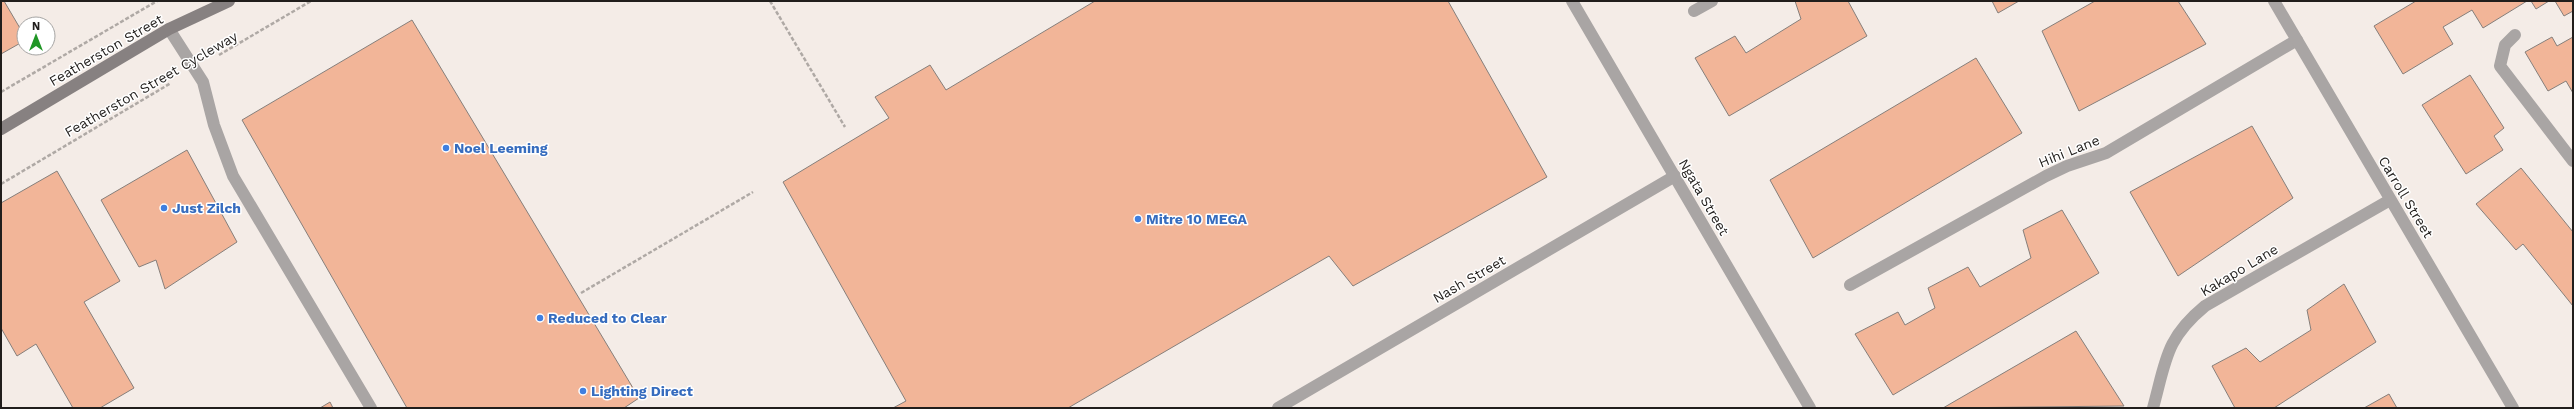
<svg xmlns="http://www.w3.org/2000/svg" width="2574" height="409" font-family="'Work Sans',sans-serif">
	<rect width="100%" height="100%" fill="#f4ece7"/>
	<g fill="#f2b598" stroke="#867f7b">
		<polygon points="1,1 4,1 24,35 24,41 1,54"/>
		<polygon points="1095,1 1448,1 1547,177 1353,286 1329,256 1068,408 893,408 906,401 783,182 889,118 875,97 930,65 946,90"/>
		<polygon points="1795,1 1848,1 1867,36 1729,116 1695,58 1735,36 1746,53 1801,19"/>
		<polygon points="1992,1 2019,1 1998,13"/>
		<polygon points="2095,1 2178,1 2206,44 2079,111 2042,31"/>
		<polygon points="2416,1 2527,1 2483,28 2472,10 2443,27 2453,44 2403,74 2374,26"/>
		<polygon points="2531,1 2549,1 2536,9"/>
		<polygon points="2555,1 2573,1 2573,11 2564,16"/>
		<polygon points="412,20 639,398 624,408 407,408 242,120"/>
		<polygon points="2552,37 2557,46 2573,37 2573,93 2566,81 2548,91 2525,52"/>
		<polygon points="1976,58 2022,133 1813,258 1770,180"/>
		<polygon points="2470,75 2504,128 2494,136 2503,150 2466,174 2422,105"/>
		<polygon points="2252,126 2293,198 2178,276 2130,192"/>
		<polygon points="187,150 237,242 165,289 156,260 139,267 101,200"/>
		<polygon points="2521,168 2573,232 2573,306 2523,244 2516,250 2476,204"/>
		<polygon points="57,171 120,281 84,302 134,388 100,408 73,408 36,344 17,356 1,328 1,203"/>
		<polygon points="2062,210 2099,273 1893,395 1855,334 1898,312 1905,325 1935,308 1928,288 1968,267 1980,287 2031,258 2023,230"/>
		<polygon points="2344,284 2376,342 2274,408 2235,408 2212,366 2246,348 2260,362 2311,330 2307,310"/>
		<polygon points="2076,331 2124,406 1943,408"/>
		<polygon points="2389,394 2397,408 2364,408"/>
		<polygon points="330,402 333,408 320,408"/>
	</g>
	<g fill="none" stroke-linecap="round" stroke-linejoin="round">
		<g stroke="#afa9a5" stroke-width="2.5" stroke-dasharray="4 2" stroke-linecap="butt">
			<polyline points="770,1 845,127"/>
			<polyline points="219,55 311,1"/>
			<polyline points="1,92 157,1"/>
			<polyline points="1,184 171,83"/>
			<polyline points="581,293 753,192"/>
		</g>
		<g stroke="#a9a5a4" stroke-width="12">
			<polyline points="1694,11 1712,1"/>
			<polyline points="169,29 203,82 214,125 233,176 371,408"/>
			<polyline points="1850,285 2046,176 2067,166 2106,153 2297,40"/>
			<path d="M2153,408C2166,361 2165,339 2205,306L2390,200"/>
		</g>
		<g stroke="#a9a5a4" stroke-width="12">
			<polyline points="1572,1 1810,408"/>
			<polyline points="2274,1 2513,408"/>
			<polyline points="2515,35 2505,45 2500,66 2573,161"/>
			<polyline points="1278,408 1675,176"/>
		</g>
		<polyline stroke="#878181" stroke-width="12" points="1,129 169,29 229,1"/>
	</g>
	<g fill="#3f7fe0" stroke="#fff" stroke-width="1.5">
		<circle cx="446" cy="148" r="4"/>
		<circle cx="164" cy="208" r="4"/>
		<circle cx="1138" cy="219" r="4"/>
		<circle cx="540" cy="318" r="4"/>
		<circle cx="583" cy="391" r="4"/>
	</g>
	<g text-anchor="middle" stroke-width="3" stroke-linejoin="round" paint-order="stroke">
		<g font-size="14" fill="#211e1c" stroke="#fff">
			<text transform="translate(106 50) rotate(-30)" y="5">Featherston Street</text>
			<text transform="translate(151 84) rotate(-30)" y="5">Featherston Street Cycleway</text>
			<text transform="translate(2069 151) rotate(-22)" y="5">Hihi Lane</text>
			<text transform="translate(1704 197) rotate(60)" y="5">Ngata Street</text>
			<text transform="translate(2406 197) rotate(59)" y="5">Carroll Street</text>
			<text transform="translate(2239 270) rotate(-31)" y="5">Kakapo Lane</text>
			<text transform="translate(1469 279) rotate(-30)" y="5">Nash Street</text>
		</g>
		<g font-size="14" font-weight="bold" fill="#366cbe" stroke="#fff" text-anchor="start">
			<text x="454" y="153">Noel Leeming</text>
			<text x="172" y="213">Just Zilch</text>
			<text x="1146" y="224">Mitre 10 MEGA</text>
			<text x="548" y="323">Reduced to Clear</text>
			<text x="591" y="396">Lighting Direct</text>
		</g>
	</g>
	<rect width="2574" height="409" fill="none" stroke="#211e1c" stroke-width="4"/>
	<g transform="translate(36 36)"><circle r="19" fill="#ffffff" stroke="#a6a5a4"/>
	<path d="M0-3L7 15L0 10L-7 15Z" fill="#209626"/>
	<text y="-6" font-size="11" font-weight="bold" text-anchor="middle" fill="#211e1c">N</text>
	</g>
</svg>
